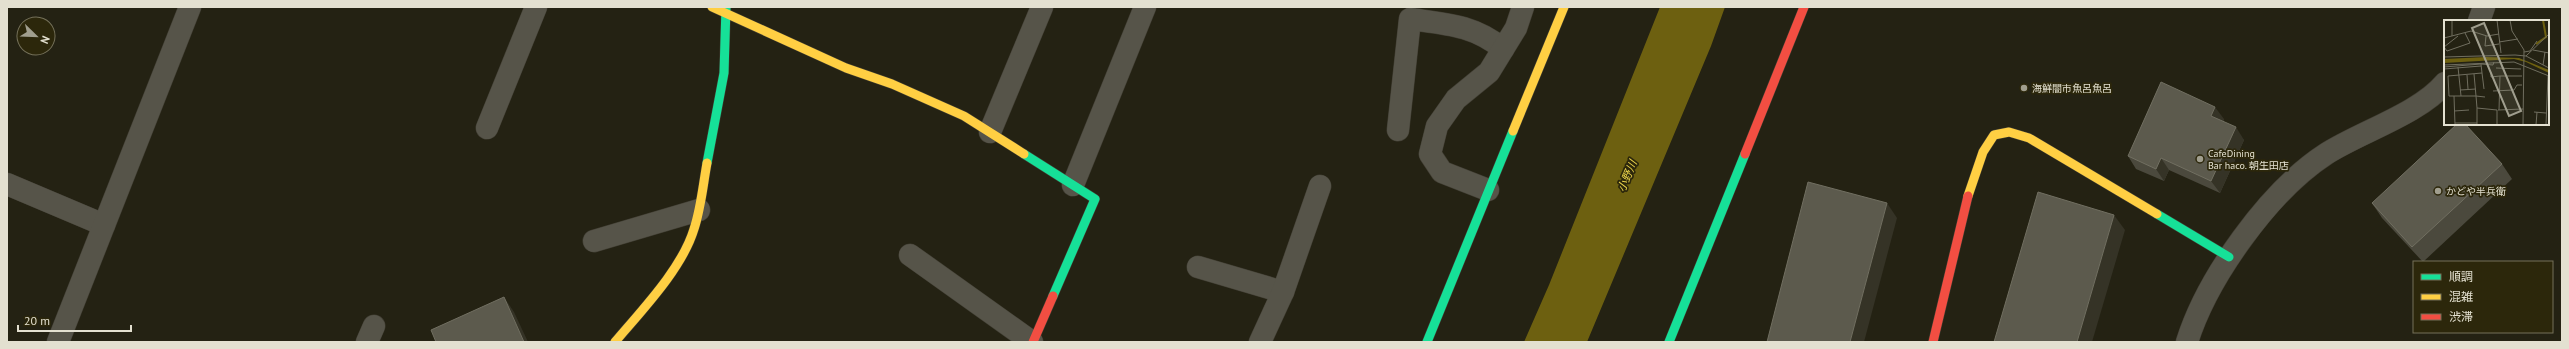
<svg xmlns="http://www.w3.org/2000/svg" width="2569" height="349" font-family="'PT Sans','Noto Sans JP',sans-serif">
	<rect width="100%" height="100%" fill="#242213"/>
	<polygon fill="#6d6010" points="1660,7 1725,7 1711,46 1587,342 1524,342 1549,285"/>
	<g fill="none" stroke-linecap="round" stroke-linejoin="round">
		<defs>
			<g id="street">
				<polyline points="2479,21 2484,7"/>
				<polyline points="487,128 536,7"/>
				<path d="M1398,130L1410,19C1446,24 1474,25 1503,49"/>
				<polyline points="990,132 1042,7"/>
				<polyline points="7,184 104,225"/>
				<polyline points="1073,185 1145,7"/>
				<polyline points="1488,190 1442,172 1430,154 1437,126 1456,99 1489,72 1516,28 1523,7"/>
				<polyline points="594,241 699,210"/>
				<polyline points="910,255 1032,342"/>
				<polyline points="1198,267 1283,292"/>
				<polyline points="58,342 190,7"/>
				<polyline points="367,342 374,326"/>
				<polyline points="1260,342 1283,292 1320,186"/>
				<path d="M2187,342C2207,278 2269,191 2326,154C2360,132 2419,114 2445,83"/>
			</g>
			<g id="fast">
				<polyline points="1024,154 1095,199 1053,296"/>
				<polyline points="707,163 724,73 726,7"/>
				<polyline points="2157,214 2229,257"/>
				<polyline points="1427,342 1513,131"/>
				<polyline points="1669,342 1745,154"/>
			</g>
			<g id="slow">
				<polyline points="712,7 846,68 892,84 964,116 1024,154"/>
				<polyline points="1513,131 1564,7"/>
				<polyline points="1968,196 1983,152 1994,135 2009,132 2029,138 2157,214"/>
				<path d="M615,342C641,311 682,269 694,229C701,208 703,185 707,163"/>
			</g>
			<g id="jam">
				<polyline points="1745,154 1804,7"/>
				<polyline points="1033,342 1053,296"/>
				<polyline points="1933,342 1968,196"/>
			</g>
		</defs>
		<use href="#street" stroke="#413e33" stroke-width="23"/>
		<use href="#fast" stroke="#413e33" stroke-width="10"/>
		<use href="#slow" stroke="#413e33" stroke-width="10"/>
		<use href="#jam" stroke="#413e33" stroke-width="10"/>
		<use href="#street" stroke="#565449" stroke-width="22"/>
		<use href="#fast" stroke="#16e098" stroke-width="9"/>
		<use href="#slow" stroke="#ffcf43" stroke-width="9"/>
		<use href="#jam" stroke="#f24e42" stroke-width="9"/>
	</g>
	<g fill="#4b493d">
		<polygon points="2224,119 2223,122 2244,140 2220,193 2169,170 2164,181 2136,169 2128,156"/>
		<polygon points="2502,164 2512,179 2423,262 2382,218 2372,203"/>
	</g>
	<g fill="#353326">
		<polygon points="2215,107 2224,119 2220,129 2211,116"/>
		<polygon points="2236,127 2244,140 2220,193 2211,181"/>
		<polygon points="2161,158 2169,170 2164,181 2156,169"/>
		<polygon points="1887,203 1897,218 1864,342 1850,342"/>
		<polygon points="2114,215 2125,230 2092,342 2077,342"/>
		<polygon points="504,297 514,312 528,342 524,342"/>
	</g>
	<g fill="#5c5a4d" stroke="#716f61">
		<polygon points="2161,82 2215,107 2211,116 2236,127 2211,181 2161,158 2156,169 2128,156"/>
		<polygon points="2457,124 2465,124 2502,164 2412,247 2372,203"/>
		<polygon points="1808,182 1887,203 1850,342 1767,342"/>
		<polygon points="2038,192 2114,215 2077,342 1994,342"/>
		<polygon points="504,297 524,342 436,342 431,330"/>
	</g>
	<g fill="#a09e8e" stroke="#2c270b" stroke-width="1.5">
		<circle cx="2024" cy="88" r="4"/>
		<circle cx="2200" cy="159" r="4"/>
		<circle cx="2438" cy="191" r="4"/>
	</g>
	<g text-anchor="middle" stroke-width="3.5" stroke-linejoin="round" paint-order="stroke">
		<g font-size="10" fill="#e3e0d0" stroke="#2c270b" text-anchor="start">
			<text x="2032" y="92">海鮮闇市魚呂魚呂</text>
			<text x="2208" y="157">CafeDining<tspan x="2208" dy="12">Bar haco. 朝生田店</tspan></text>
			<text x="2446" y="195">かどや半兵衛</text>
		</g>
		<g font-size="11" font-style="italic" fill="#edd54b" stroke="#2c270b">
			<text transform="translate(1627 176) rotate(-67)" y="4">小野川</text>
		</g>
	</g>
	<g transform="translate(2444 20)">
		<rect width="105" height="105" fill="#242213"/>
		<path d="M42,37L75,38L105,50V53L82,42L70,39L0,43V39Z" fill="#6d6010"/>
		<path fill="none" stroke="#6d6010" stroke-width="2" d="M92,24L102,17L99,0"/>
		<path fill="none" stroke="#706e5f" stroke-width="1" d="M8,0V16M53,0L57,33M66,0L68,11L80,30L79,105M14,16L0,27L3,31L26,23L21,13M42,16L41,26L55,24M0,18L27,11L43,16L55,14M55,22L74,19M89,30L105,33M80,32L86,31L93,21M82,36L105,14M0,37L71,35L82,36L105,48M50,42L49,45L37,44L38,53L4,56L5,76H32L33,88L53,90V105M0,45L70,42L105,56M99,45L101,32M0,47L37,44M14,47L17,76M52,48L77,49M0,49L37,46M38,53L40,69M47,53V57L56,56M30,54L32,76L41,77M23,55L24,69M16,70L32,69M49,71L70,70L73,65H78M10,76L11,105M54,90L79,89M55,90L56,56H78M10,91L25,90M90,92L102,93M11,103H33M33,105V88M92,105L93,92M102,105L104,56"/>
		<path fill="#a09e8e" fill-opacity="0.15" stroke="#a09e8e" stroke-width="2" d="M40,3L77,91L65,96L28,8Z"/>
		<rect width="105" height="105" fill="none" stroke="#e3e0d0" stroke-width="2"/>
	</g>
	<rect width="2569" height="349" fill="none" stroke="#e3e0d0" stroke-width="16"/>
	<rect x="2413" y="261" width="140" height="72" fill="#2c270b" stroke="#75715a"/>
	<rect x="2421" y="274" width="20" height="6" fill="#16e098" stroke="#75715a"/>
	<text x="2449" y="281" font-size="12" fill="#e3e0d0">順調</text>
	<rect x="2421" y="294" width="20" height="6" fill="#ffcf43" stroke="#75715a"/>
	<text x="2449" y="301" font-size="12" fill="#e3e0d0">混雑</text>
	<rect x="2421" y="314" width="20" height="6" fill="#f24e42" stroke="#75715a"/>
	<text x="2449" y="321" font-size="12" fill="#e3e0d0">渋滞</text>
	<g transform="translate(36 36) rotate(113)"><circle r="19" fill="#2c270b" stroke="#75715a"/>
	<path d="M0-3L7 15L0 10L-7 15Z" fill="#a09e8e"/>
	<text y="-6" font-size="11" font-weight="bold" text-anchor="middle" fill="#e3e0d0">N</text>
	</g>
	<path d="M18 325v6h113v-6" fill="none" stroke="#e3e0d0" stroke-width="2"/>
	<text x="24" y="325" font-size="12" fill="#e3e0d0" stroke="#2c270b" stroke-width="3" paint-order="stroke">20 m</text>
</svg>
